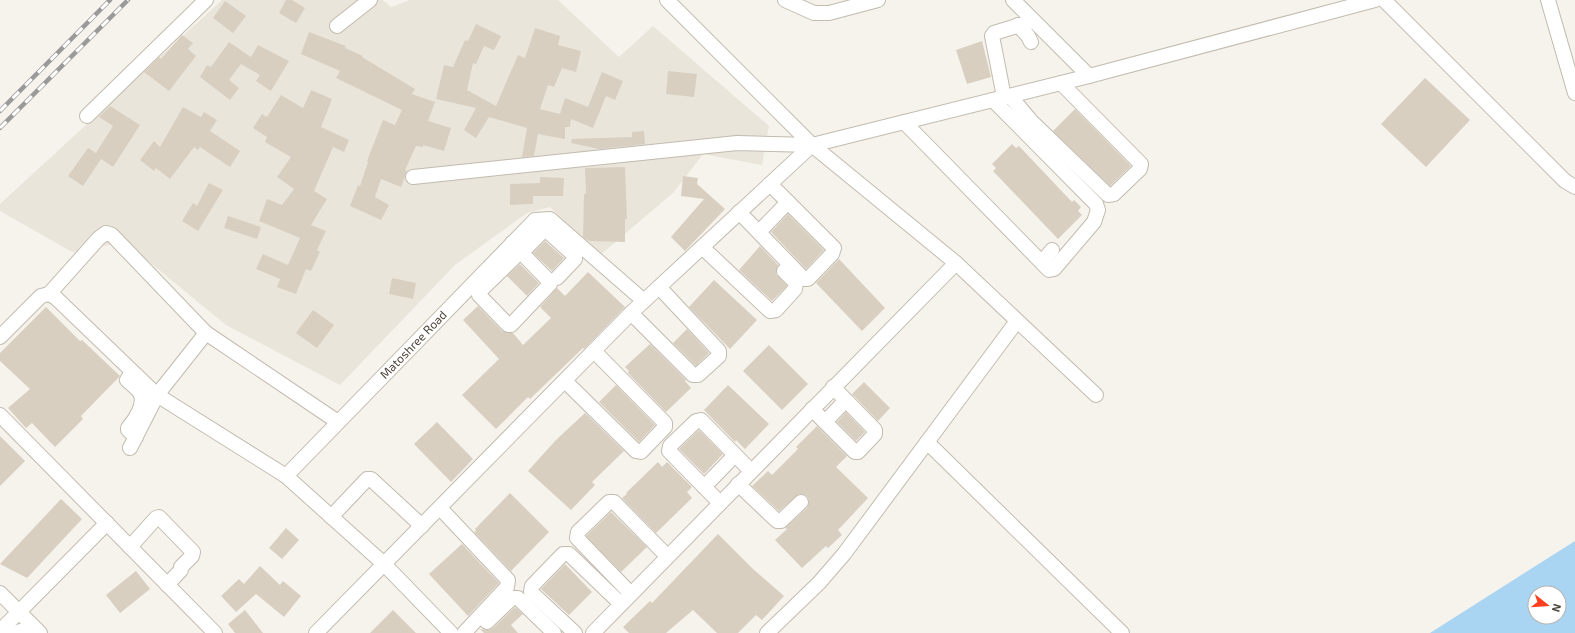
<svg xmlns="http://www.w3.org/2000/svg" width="1575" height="633" font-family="'Exo 2',sans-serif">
	<rect width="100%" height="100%" fill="#f6f3ec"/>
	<polygon fill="#eae5da" points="222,0 383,0 391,7 410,0 558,0 619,57 653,26 769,126 762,165 703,154 674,192 599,256 550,207 527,213 455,265 340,385 226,325 125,242 72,252 0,211 0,204"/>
	<path fill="#a9d4f2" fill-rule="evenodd" d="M1575,541V633H1430ZM1535,593H1559V617H1535Z"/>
	<g fill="#d8cfc1">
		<polygon points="286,0 292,0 305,8 296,23 279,13"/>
		<polygon points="225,1 246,16 233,33 213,18"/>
		<polygon points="476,24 501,36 494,50 484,46 476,64 473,63 467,90 496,106 518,55 525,58 535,28 560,36 558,45 581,51 576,72 562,68 554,87 548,85 540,109 560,114 565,98 588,107 602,72 623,81 615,100 606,96 593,128 571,119 570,127 565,127 565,139 538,134 534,156 522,157 527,128 489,117 476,138 464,130 476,108 436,99 444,65 453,67 465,40 468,41"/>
		<polygon points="309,32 346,46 345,48 363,56 362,57 415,89 412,94 435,102 428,121 451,128 444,151 423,145 423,147 416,146 405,170 407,171 401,187 381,179 375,197 389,205 381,220 350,206 358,185 360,186 368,162 367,161 383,120 395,125 402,110 336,78 340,71 301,54"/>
		<polygon points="182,35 193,43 188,49 196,56 169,91 144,72 159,57 161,59"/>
		<polygon points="982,41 991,77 967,84 956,50"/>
		<polygon points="229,42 251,57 258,45 289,61 271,91 256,81 260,75 241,64 229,80 239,88 230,100 200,77 207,65 211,67"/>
		<polygon points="668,71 697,74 694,97 666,94"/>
		<polygon points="1425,78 1470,120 1426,167 1381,124"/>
		<polygon points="311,90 332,99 321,127 349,140 344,152 333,147 314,191 327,199 311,225 326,231 317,250 320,252 311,271 306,269 296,294 277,287 280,279 256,269 263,254 288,265 300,238 259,221 267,199 282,205 294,189 277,177 291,157 265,142 267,137 253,128 262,114 267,117 281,95 303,108"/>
		<polygon points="110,106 140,125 113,167 101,159 83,186 68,176 88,148 96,153 113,126 99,117"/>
		<polygon points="183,107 201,117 204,112 217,120 210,131 240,151 230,167 200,147 198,150 194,147 170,179 156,168 154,171 140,160 154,141 160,147"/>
		<polygon points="1075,109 1131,166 1110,186 1053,131"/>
		<polygon points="644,131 645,144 599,149 571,143 572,139 632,137 632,132"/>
		<polygon points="1012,144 1016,148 1019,146 1072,202 1074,200 1081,207 1078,211 1082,215 1058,239 993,171 996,168 992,164"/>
		<polygon points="625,167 627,219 625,219 625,242 589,241 583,237 584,194 586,194 585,168"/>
		<polygon points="683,176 698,178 697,184 725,209 685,251 671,237 704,199 681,196"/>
		<polygon points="540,177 564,178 563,196 533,196 533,204 510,205 510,184 540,183"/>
		<polygon points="209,183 223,190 198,231 182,221 193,203 197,206"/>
		<polygon points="788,214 824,250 806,269 771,232"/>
		<polygon points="228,216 261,227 257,239 224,228"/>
		<polygon points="545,241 564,258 552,271 533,253"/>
		<polygon points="760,246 778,265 776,274 787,286 772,301 739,270"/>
		<polygon points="839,259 885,308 862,331 816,283"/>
		<polygon points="520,264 539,283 527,296 507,276"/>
		<polygon points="588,272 625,307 584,349 583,348 530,399 528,397 496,429 462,395 499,359 463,320 478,306 502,331 513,333 523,345 551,318 540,307 557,288 565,296"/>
		<polygon points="392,278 416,283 413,299 389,294"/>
		<polygon points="714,280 757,320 730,349 689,307"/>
		<polygon points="46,307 80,341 82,340 120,376 81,416 83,419 55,447 32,423 26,428 8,408 30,389 0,361 0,353"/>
		<polygon points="313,310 334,325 317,348 296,333"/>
		<polygon points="687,329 709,353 696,366 673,343"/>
		<polygon points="650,344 686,380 685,381 691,388 666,412 628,373 629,371 625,367"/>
		<polygon points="769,345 808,384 782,410 743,371"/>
		<polygon points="864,382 890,408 878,421 852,394"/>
		<polygon points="616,385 655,425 639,442 599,402"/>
		<polygon points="728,385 769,424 745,449 736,440 735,442 704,410"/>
		<polygon points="846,412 865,432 856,441 837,422"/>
		<polygon points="585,413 624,451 592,482 595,485 571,510 528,471 556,440"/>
		<polygon points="437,422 473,459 451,482 414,444"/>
		<polygon points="817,426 847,456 836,467 868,498 838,530 842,535 828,548 826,546 802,568 775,540 787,529 785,528 807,508 809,500 807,496 799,494 779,511 752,486 768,471 772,475 798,449 796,447"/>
		<polygon points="699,430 723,454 704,474 679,449"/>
		<polygon points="0,436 25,461 0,486"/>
		<polygon points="658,462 662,467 667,462 692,487 687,492 692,498 656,533 622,498 627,494 626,493"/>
		<polygon points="510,493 549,532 511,571 474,532 476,531 475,529"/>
		<polygon points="61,499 82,519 27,578 0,564"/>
		<polygon points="611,512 647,547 621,572 586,536"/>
		<polygon points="286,528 299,540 282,559 269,548"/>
		<polygon points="718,534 753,569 784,596 762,620 756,615 738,633 717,633 693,610 666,633 629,633 623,627 650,601 652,603"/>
		<polygon points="462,544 499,583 468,616 429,574"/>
		<polygon points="565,564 592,592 569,615 541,589"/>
		<polygon points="260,566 280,585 283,581 301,596 284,617 256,594 236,612 221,596 239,579 244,584"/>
		<polygon points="136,571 150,589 120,613 106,595"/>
		<polygon points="515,607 523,614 511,625 518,633 484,633 480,629 489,630 493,628"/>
		<polygon points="245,610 263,633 235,633 228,624"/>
		<polygon points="393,610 416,633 370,633"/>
	</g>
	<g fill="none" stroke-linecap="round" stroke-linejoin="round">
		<defs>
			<g id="minor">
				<polyline points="667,0 812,145 956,263 1096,395"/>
				<polyline points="785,0 814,13 829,13 878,0"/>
				<polyline points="1013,0 1089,76"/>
				<polyline points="1384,0 1565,181 1575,187"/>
				<polyline points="1548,0 1575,93"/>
				<polyline points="1018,25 1028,36 1031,42"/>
				<polyline points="337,26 370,0"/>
				<polyline points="1010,96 1031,121 1108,195 1114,194 1140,169 1141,164 1061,83"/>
				<polyline points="1004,97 992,36 994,33 1033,21"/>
				<polyline points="87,116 206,0"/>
				<polyline points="904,122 1049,270 1054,269 1094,222 1098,210 1096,204 993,100"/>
				<polyline points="413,177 737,143 812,145 1089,76 1375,0"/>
				<polyline points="739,212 804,279 808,279 832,254 834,248 770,184"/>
				<polyline points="535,220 575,256 575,259 557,278"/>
				<polyline points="759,232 788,202"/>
				<polyline points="512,243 550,282 550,284 511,325 508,325 479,295 479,292 520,252"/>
				<polyline points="702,247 770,311 776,310 795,289 796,283 784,271"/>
				<polyline points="526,248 545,229"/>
				<polyline points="1042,262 1052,250"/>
				<polyline points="49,294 99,238 106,233 112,235 206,333"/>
				<polyline points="631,313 693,375 698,375 719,356 719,351 659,287"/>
				<polyline points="0,337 41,296 49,294 56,298 157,395 286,476 384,564 451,633"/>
				<path d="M132,372L127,380C131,384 137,388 140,393C146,404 135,420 128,428V430L136,437"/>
				<polyline points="565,381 636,451 641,452 665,427 665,423 594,351"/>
				<polyline points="812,409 855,452 858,452 875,434 875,430 833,387"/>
				<polyline points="0,415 215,633"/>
				<polyline points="825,422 846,400"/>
				<polyline points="927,442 1122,633"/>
				<polyline points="130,448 157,395 206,333 338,422"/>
				<path id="s1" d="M286,476L535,220L550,219L644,301"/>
				<polyline points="738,484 777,521 781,521 801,502"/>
				<polyline points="704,487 735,455"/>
				<polyline points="720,503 669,451 670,446 696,421 701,420 751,471"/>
				<polyline points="440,508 508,580 507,587 464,633"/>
				<polyline points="331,517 367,479 371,479 422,526"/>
				<polyline points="130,547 156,518 159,517 193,552 192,556 181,567 181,570 167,585"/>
				<polyline points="0,593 40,633"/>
				<polyline points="631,594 577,538 578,532 609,502 614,502 667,556"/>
				<polyline points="487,622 512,598 518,598 554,633"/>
				<polyline points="0,631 107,523"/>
				<polyline points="15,633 24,630 29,633"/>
				<polyline points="316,633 631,313 812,145"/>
				<polyline points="575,633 531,592 532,586 563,554 569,554 621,604"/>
				<polyline points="593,633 956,263"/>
				<polyline points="767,633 819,583 844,554 1017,321"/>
			</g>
		</defs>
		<use href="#minor" stroke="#c2bbae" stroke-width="16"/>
		<use href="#minor" stroke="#fff" stroke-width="14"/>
		<defs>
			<g id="rail">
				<polyline points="0,111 110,0"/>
				<polyline points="0,128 128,0"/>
			</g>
		</defs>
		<use href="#rail" stroke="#9a9a9a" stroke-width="4.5"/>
		<use href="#rail" stroke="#fff" stroke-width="3" stroke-dasharray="9" stroke-linecap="butt"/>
	</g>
	<g text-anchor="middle" stroke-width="3" stroke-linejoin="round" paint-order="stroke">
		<g font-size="12" fill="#4b4439" stroke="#fff">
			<text dy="4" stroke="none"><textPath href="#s1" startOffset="183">Matoshree Road</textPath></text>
		</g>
	</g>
	<g transform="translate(1547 605) rotate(107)"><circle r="19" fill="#ffffff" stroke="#b7b4b0"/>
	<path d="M0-3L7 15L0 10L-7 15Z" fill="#fc3f1d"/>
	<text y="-6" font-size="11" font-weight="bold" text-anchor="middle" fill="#4b4439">N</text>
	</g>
</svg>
